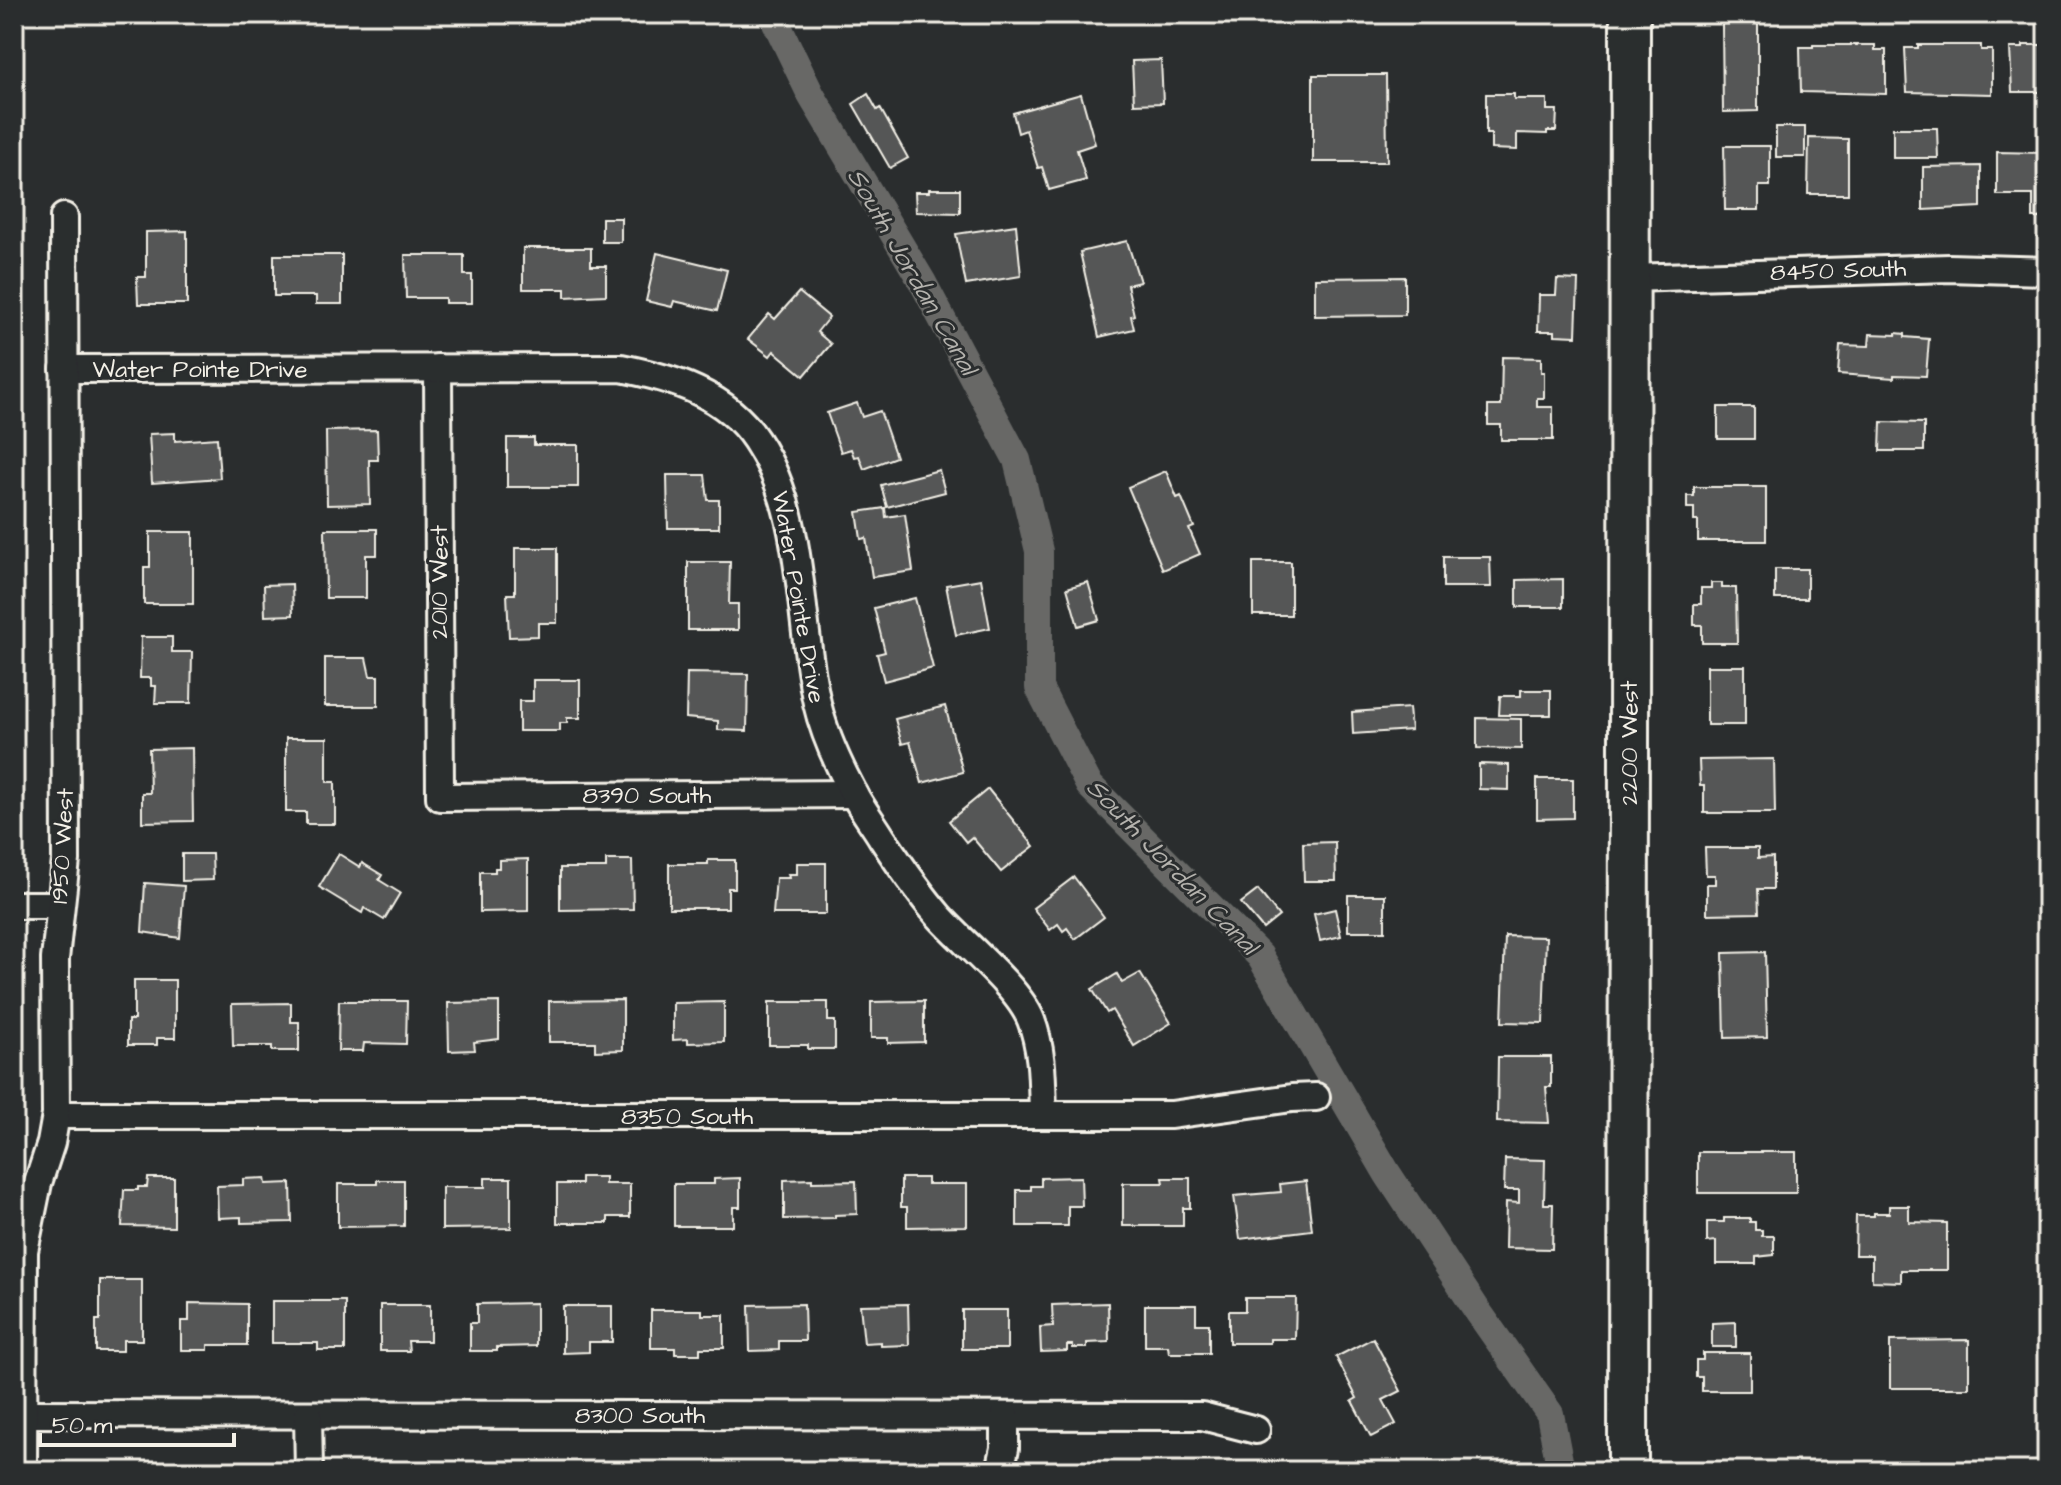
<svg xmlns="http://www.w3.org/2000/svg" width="2061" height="1485" font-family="'Architects Daughter',sans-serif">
	<rect width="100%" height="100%" fill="#2a2d2e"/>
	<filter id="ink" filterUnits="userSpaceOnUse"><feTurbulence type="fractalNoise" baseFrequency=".0125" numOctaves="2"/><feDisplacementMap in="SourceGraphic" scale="16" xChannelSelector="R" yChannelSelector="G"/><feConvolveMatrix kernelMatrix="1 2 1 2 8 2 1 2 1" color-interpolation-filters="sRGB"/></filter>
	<g filter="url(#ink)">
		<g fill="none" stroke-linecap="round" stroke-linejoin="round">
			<polyline stroke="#9f9f9a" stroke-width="8" points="1494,1471 1496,1471"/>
			<polyline stroke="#676866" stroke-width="28" points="772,14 811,95 923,283 1017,460 1039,551 1039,688 1089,785 1260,956 1387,1173 1477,1310 1550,1414 1561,1471"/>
		</g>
		<g fill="#555756" stroke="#f4f1e8" stroke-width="2">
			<polygon points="1758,23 1758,111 1723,112 1722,24"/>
			<polygon points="1813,45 1875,45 1875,50 1886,50 1886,94 1801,92 1800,47 1813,47"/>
			<polygon points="1918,45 1981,45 1981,50 1992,50 1992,94 1907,92 1905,48 1918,48"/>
			<polygon points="2023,45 2047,45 2047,92 2012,92 2010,48 2023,48"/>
			<polygon points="1161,60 1163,103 1134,104 1132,61"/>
			<polygon points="1313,75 1386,75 1387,162 1313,162"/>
			<polygon points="868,94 877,110 880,108 908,158 890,168 853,104"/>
			<polygon points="1081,94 1095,144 1077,150 1086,180 1049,190 1042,167 1038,168 1026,130 1018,133 1013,113"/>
			<polygon points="1486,94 1514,94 1514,99 1547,99 1547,110 1557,110 1556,131 1547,131 1547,134 1517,133 1517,150 1491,149 1491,134 1486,134"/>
			<rect x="1776" y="127" width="29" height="30"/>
			<polygon points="1893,128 1937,128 1938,158 1893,158"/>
			<polygon points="1809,138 1848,139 1848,194 1808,194"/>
			<polygon points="1724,146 1770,146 1770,186 1759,186 1759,210 1725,210"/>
			<polygon points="1997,152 2047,153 2047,218 2033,218 2033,195 1997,195"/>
			<polygon points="1981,166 1981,207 1923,210 1923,167"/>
			<polygon points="929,189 960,189 960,213 916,212 915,192 929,192"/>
			<rect x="602" y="218" width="19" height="24"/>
			<polygon points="1016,225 1021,276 966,285 956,234"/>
			<polygon points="187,231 187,304 138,304 137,277 146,277 146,232"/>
			<polygon points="1127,241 1140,282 1127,285 1134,315 1131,316 1134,329 1099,337 1080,252"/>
			<polygon points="523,248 591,248 591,266 606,266 606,295 565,297 565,289 523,289"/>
			<polygon points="657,253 727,270 717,311 674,301 672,307 646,301"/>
			<polygon points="274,255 342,255 342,304 316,304 316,296 274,296"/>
			<polygon points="405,255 464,255 464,275 472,275 472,303 445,303 445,298 406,298"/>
			<polygon points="1405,277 1405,315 1315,316 1315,278"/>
			<polygon points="1557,279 1578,280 1576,336 1555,335 1555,331 1538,331 1539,295 1556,295"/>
			<polygon points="799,292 829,317 817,332 831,344 804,376 774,351 770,356 748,339 769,314 775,319"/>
			<polygon points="1896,333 1905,334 1905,337 1929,339 1926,376 1894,375 1894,378 1838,374 1840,345 1869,346 1870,334 1896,335"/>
			<polygon points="1502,357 1541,358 1541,372 1544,372 1544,398 1537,398 1537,407 1553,407 1553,440 1501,440 1501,425 1488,425 1488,406 1501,406"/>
			<polygon points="857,403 862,417 880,411 896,457 864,469 859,456 854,457 851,449 841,452 827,413"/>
			<rect x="1718" y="407" width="36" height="32"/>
			<polygon points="1881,422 1924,423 1924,451 1880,451"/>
			<polygon points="377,430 378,460 369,460 370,504 327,505 326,431"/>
			<polygon points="175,433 175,441 217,438 220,478 152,483 149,434"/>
			<polygon points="507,438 534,438 534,445 578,445 578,487 507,487"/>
			<polygon points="939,470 945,492 887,507 881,485"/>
			<polygon points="1166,471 1177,498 1181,496 1194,527 1189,529 1200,554 1163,570 1128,487"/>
			<polygon points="667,475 705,475 708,500 719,500 719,528 668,528"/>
			<polygon points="1694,487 1766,487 1766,541 1698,541 1698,521 1694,521 1694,508 1687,508 1687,496 1694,496"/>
			<polygon points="885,508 886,517 905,514 913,571 872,577 866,538 861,539 857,512"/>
			<polygon points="325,529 377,529 377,555 366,555 366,598 326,598"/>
			<polygon points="150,532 193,532 193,604 144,604 144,567 150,567"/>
			<polygon points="515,548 557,548 557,623 538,623 538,636 509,637 507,594 515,594"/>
			<polygon points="1443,557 1490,557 1491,587 1443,587"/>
			<polygon points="688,562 730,562 729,604 738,604 738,630 688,630"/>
			<rect x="1253" y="562" width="38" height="53"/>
			<rect x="1775" y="569" width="32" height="30"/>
			<polygon points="981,579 990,628 956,635 946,585"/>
			<polygon points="1563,579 1563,607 1517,607 1517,580"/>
			<polygon points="1088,582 1099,620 1078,626 1067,588"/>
			<polygon points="1711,583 1722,583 1722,588 1736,588 1737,643 1702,643 1702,625 1694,625 1694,604 1701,604 1701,588 1711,588"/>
			<polygon points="292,584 293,615 265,616 264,585"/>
			<polygon points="915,598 933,668 884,681 877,654 885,652 874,608"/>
			<polygon points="141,637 172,637 172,652 192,652 191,703 155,703 156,686 151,686 151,678 140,678"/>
			<polygon points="325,658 366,658 370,676 378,676 378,706 325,706"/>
			<rect x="1707" y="666" width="38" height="59"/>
			<polygon points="687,673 748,674 747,731 718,730 718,721 686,718"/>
			<polygon points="533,680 580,680 580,718 567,718 567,723 560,723 560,731 519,731 519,701 533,701"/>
			<polygon points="1521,690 1551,690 1551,715 1499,715 1500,696 1521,696"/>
			<polygon points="945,706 963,772 922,783 910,742 902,744 895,719"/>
			<polygon points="1409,708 1411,730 1353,734 1352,712"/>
			<polygon points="1477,718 1521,719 1521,749 1477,748"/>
			<polygon points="286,738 327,738 327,782 335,782 335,824 306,824 306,812 286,812"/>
			<polygon points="192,748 193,821 142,822 142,793 150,793 149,749"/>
			<polygon points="1774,759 1775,813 1704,813 1704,786 1700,786 1699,760"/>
			<polygon points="1479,764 1509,765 1509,790 1479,789"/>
			<polygon points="1537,779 1573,779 1573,818 1537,819"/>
			<polygon points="988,789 1034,846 1001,872 972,837 966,842 949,821"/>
			<polygon points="1335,842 1336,881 1304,881 1303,843"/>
			<polygon points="1705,848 1758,848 1758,858 1773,857 1773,889 1758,889 1759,913 1707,914 1707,884 1715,884 1715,875 1706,875"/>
			<polygon points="182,854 212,854 213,880 182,881"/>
			<polygon points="339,854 360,867 362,863 382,875 379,880 400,893 384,920 364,908 362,913 319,887"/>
			<polygon points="528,859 528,911 480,912 480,872 495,872 495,868 499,868 499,860"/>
			<polygon points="606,860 632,860 633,909 560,910 560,868 606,868"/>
			<polygon points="708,860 735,860 735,888 728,888 728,908 669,908 669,864 708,864"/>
			<polygon points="797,863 826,863 826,914 773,914 776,878 789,878 788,874 797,874"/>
			<polygon points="1074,877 1104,917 1075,939 1067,928 1063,931 1058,924 1050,930 1033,908"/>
			<polygon points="145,883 184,886 180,938 142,932"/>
			<polygon points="1258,890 1279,916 1263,929 1241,903"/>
			<rect x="1348" y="895" width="37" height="36"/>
			<polygon points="1335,909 1341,936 1320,941 1314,914"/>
			<polygon points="1505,936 1546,937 1543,1023 1502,1022"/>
			<polygon points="1765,952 1767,1037 1725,1038 1723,953"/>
			<polygon points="1140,973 1171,1023 1134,1046 1112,1010 1107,1013 1092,989 1117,974 1122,983"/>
			<polygon points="134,980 175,980 175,1038 157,1038 157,1045 128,1045 128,1020 134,1020"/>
			<polygon points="623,1000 623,1050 595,1051 595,1042 549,1042 549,1001"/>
			<polygon points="339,1001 407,1001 406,1044 364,1043 363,1051 338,1051"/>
			<polygon points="924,1001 924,1042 888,1043 888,1038 871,1038 871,1002"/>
			<polygon points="499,1002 499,1039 474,1042 475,1050 449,1051 448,1003"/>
			<polygon points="724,1002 724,1042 688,1043 688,1039 673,1040 673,1003"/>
			<polygon points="769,1002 828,1002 828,1021 835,1021 835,1049 808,1049 808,1045 769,1045"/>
			<polygon points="291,1003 291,1022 299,1022 299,1051 272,1051 272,1046 233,1046 232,1004"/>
			<polygon points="1498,1057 1551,1057 1551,1087 1546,1087 1549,1123 1497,1122"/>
			<rect x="1698" y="1152" width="98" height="41"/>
			<polygon points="1505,1159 1545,1160 1544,1204 1553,1204 1552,1249 1505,1248 1506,1202 1519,1203 1519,1190 1504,1190"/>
			<polygon points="581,1177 605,1177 605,1184 630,1184 630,1217 608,1217 608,1223 557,1223 557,1184 581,1184"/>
			<polygon points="1081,1177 1082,1206 1068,1206 1068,1226 1017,1226 1017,1190 1031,1190 1031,1186 1041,1186 1041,1178"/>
			<polygon points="148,1178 174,1178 174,1227 122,1226 124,1190 138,1190 138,1187 147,1187"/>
			<polygon points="265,1178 266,1184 291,1183 292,1222 241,1223 241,1217 218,1218 217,1186 243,1185 243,1179"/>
			<polygon points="485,1178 511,1178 511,1228 442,1229 442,1187 485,1187"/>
			<polygon points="740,1178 740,1207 733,1207 733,1226 674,1226 674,1184 714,1184 714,1179"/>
			<polygon points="901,1178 927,1178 927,1184 967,1184 967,1226 907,1227 907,1207 901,1207"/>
			<polygon points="1163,1178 1190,1178 1190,1208 1183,1208 1183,1226 1123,1226 1123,1183 1164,1183"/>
			<polygon points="812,1179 812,1182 856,1181 857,1214 835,1215 835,1218 784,1219 784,1180"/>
			<polygon points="377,1180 404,1180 404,1226 338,1227 338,1184 377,1184"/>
			<polygon points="1306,1181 1312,1230 1240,1239 1234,1196 1281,1192 1280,1184"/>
			<polygon points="1889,1206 1909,1206 1909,1222 1947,1223 1947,1270 1901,1270 1901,1282 1872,1281 1872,1255 1855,1255 1856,1216 1874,1216 1874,1213 1889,1213"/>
			<polygon points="1724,1218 1750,1218 1750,1222 1755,1222 1755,1230 1762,1230 1762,1236 1774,1236 1774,1255 1756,1257 1756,1264 1716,1264 1716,1241 1707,1242 1707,1222 1724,1222"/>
			<polygon points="100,1280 142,1280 142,1340 123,1340 123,1351 96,1351 96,1320 100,1320"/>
			<polygon points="1245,1298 1296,1298 1295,1339 1270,1339 1270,1343 1229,1343 1229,1311 1245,1311"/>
			<polygon points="272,1301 345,1301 345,1350 318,1350 318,1343 272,1343"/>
			<polygon points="189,1303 247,1304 247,1345 208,1345 208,1350 181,1350 181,1321 189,1321"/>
			<polygon points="536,1303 536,1346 497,1347 497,1351 470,1351 470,1323 477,1323 477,1304"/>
			<polygon points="1108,1303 1109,1342 1087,1343 1087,1348 1073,1348 1073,1345 1067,1345 1067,1351 1041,1352 1040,1327 1053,1326 1052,1305"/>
			<polygon points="804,1304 805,1341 779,1341 779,1350 750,1351 749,1305"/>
			<polygon points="908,1304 909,1345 881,1346 881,1342 864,1343 860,1305"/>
			<polygon points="380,1305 430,1305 430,1341 408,1341 409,1351 380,1351"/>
			<polygon points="1145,1305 1196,1305 1196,1324 1209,1324 1209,1353 1169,1353 1168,1346 1145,1346"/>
			<polygon points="563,1306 612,1306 612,1342 589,1342 589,1352 563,1353"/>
			<polygon points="651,1310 702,1310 702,1315 724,1315 724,1348 700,1348 700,1354 675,1354 675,1348 651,1348"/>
			<rect x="962" y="1310" width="45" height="39"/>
			<polygon points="1736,1322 1736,1347 1712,1347 1712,1323"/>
			<polygon points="1373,1338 1401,1391 1383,1400 1396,1424 1371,1437 1352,1401 1357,1398 1336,1357"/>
			<polygon points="1969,1340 1969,1388 1890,1388 1890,1341"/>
			<polygon points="1703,1353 1750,1353 1750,1391 1702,1391 1702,1377 1696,1377 1696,1360 1703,1360"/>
		</g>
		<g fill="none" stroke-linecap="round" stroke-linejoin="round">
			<defs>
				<g id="street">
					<polyline points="1630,278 1949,268 2047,271"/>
					<polyline points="438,368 440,797 854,794"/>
					<path d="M64,369L621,368C672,378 726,394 756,440C807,516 797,616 817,703C824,734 838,764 853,792C861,808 873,823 882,838C900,865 918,892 939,916C964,944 1018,987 1031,1020C1043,1051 1042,1083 1043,1115"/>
					<polyline points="14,905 60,905"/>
					<polyline points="56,1115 1171,1115 1292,1098 1316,1097"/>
					<polyline points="23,1414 1202,1416 1256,1430"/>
					<polyline points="308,1415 309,1471"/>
					<polyline points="23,1471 24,1251 38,1183 51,1143 56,1115 55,959 66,860 64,217"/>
					<polyline points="1000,1471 1005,1448 1005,1416"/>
				</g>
				<polyline id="secondary" points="1628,1471 1630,14"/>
			</defs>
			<use href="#street" stroke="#f4f1e8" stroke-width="32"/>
			<use href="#secondary" stroke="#f4f1e8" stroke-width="44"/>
			<use href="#street" stroke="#2a2d2e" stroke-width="26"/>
			<use href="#secondary" stroke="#2a2d2e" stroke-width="38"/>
		</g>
	</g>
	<g text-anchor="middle" stroke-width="6" stroke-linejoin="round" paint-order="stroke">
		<g font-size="24" fill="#f4f1e8" stroke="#2a2d2e">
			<text transform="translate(1838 270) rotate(-2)" y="8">8450 South</text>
			<text x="200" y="377">Water Pointe Drive</text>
			<text transform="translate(439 582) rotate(-90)" y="8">2010 West</text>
			<text transform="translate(799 597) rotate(80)" y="8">Water Pointe Drive</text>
			<text transform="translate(1629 743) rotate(-90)" y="8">2200 West</text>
			<text x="647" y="803">8390 South</text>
			<text transform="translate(62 846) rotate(-87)" y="8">1950 West</text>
			<text x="687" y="1124">8350 South</text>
			<text x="640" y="1423">8300 South</text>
		</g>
		<g font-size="26" font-style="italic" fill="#b5b3ae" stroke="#2a2d2e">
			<text transform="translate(913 271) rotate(60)" y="9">South Jordan Canal</text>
			<text transform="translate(1173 866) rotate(46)" y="9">South Jordan Canal</text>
		</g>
	</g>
	<rect width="2061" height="1485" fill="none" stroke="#2a2d2e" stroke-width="48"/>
	<rect x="24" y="24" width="2013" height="1437" fill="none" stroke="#f4f1e8" stroke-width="3" filter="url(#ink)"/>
	<path d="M40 1433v12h194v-12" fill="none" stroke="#f4f1e8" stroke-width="4"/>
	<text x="52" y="1433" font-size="24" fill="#f4f1e8" stroke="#2a2d2e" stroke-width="6" paint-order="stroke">50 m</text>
</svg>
